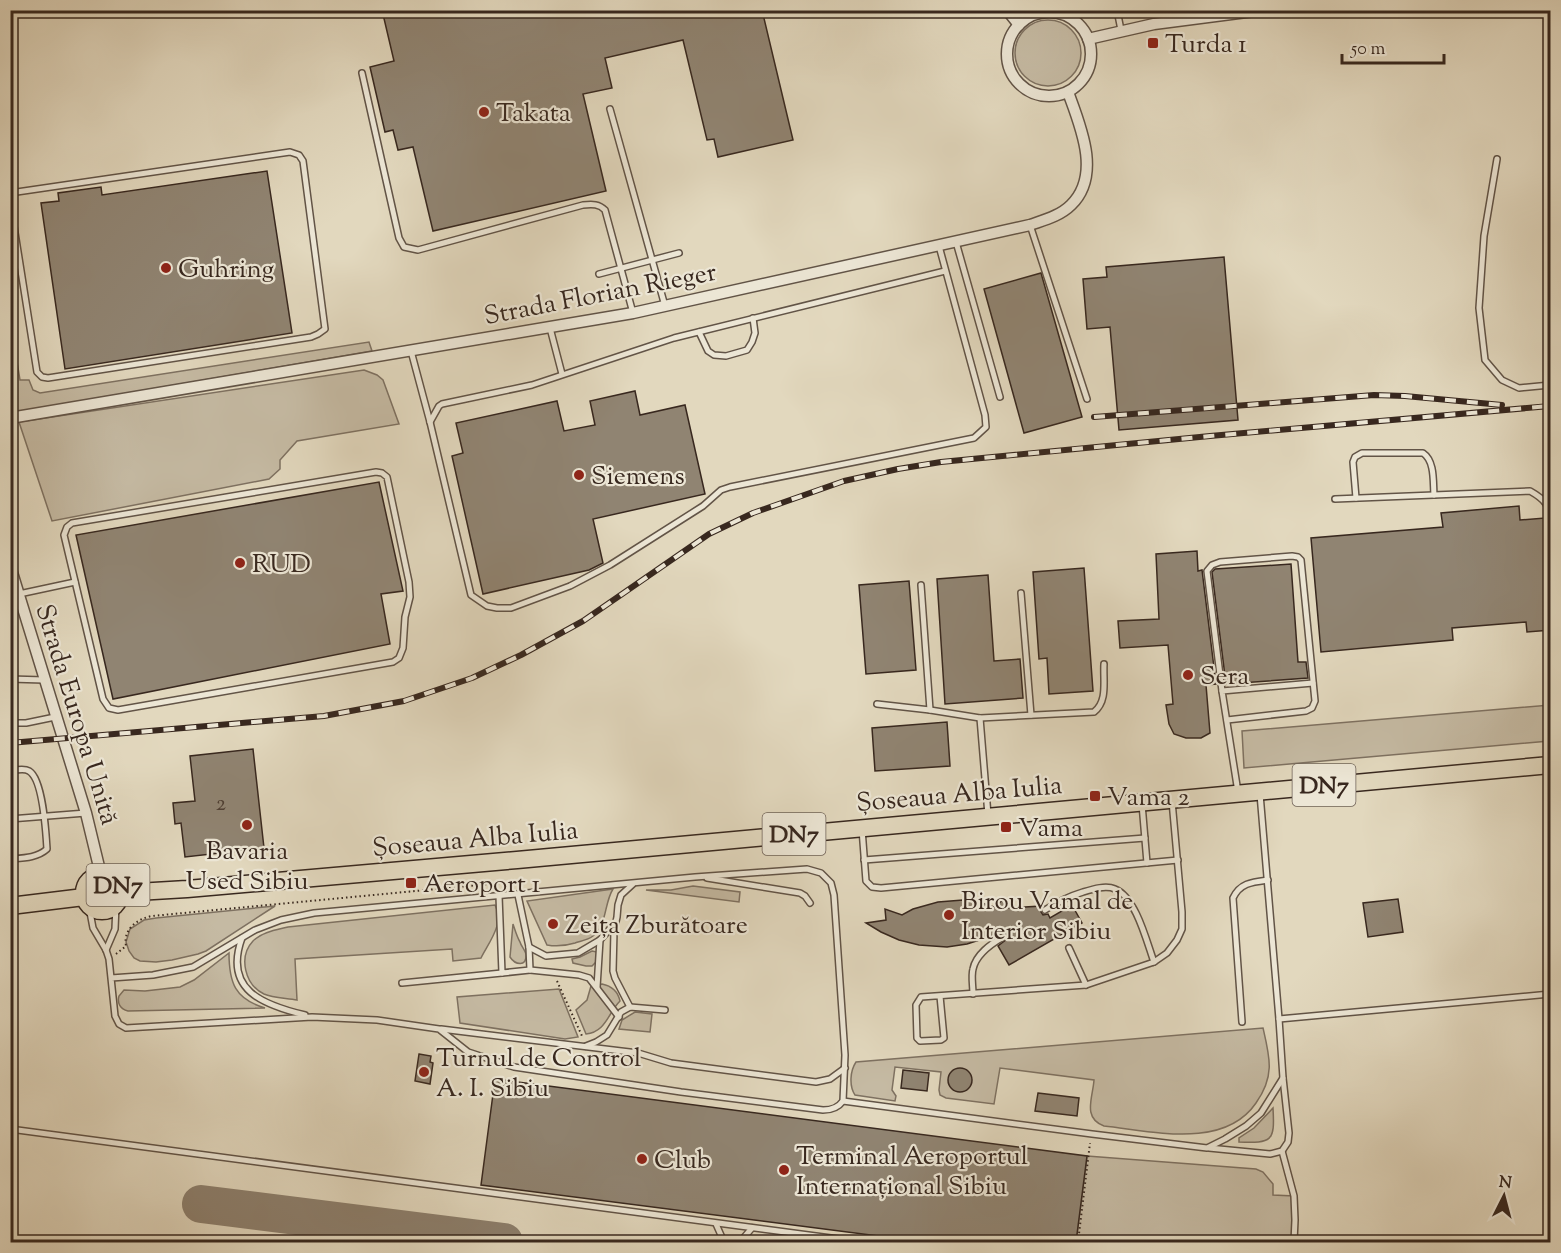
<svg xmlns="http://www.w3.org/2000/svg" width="1561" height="1253" font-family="'Sorts Mill Goudy',serif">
	<rect width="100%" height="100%" fill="#e2d8be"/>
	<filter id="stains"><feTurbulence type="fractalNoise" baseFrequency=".00333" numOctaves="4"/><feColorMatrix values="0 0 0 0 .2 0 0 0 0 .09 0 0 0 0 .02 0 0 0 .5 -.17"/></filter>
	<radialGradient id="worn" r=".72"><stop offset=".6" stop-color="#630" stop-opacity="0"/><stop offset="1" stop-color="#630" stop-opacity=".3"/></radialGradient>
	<g fill="#c5baa3" stroke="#7e7161" stroke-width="1.5">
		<circle cx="1048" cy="53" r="33"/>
		<polygon points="10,318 20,380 29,380 33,390 40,393 369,342 372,351 11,413 11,366 14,365 11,344"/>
		<polygon points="364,370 377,375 383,380 399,424 297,441 280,460 280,469 269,479 52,521 19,422"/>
		<polygon points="1550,705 1549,741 1244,768 1242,731"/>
		<circle cx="102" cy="893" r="9"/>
		<polygon points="693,886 740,892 739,902 646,890 671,890"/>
		<path d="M613,889C604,903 607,926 593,936C588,940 581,941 575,943C565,946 558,947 547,945L527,901Z"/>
		<path d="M495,905C505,923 489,942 481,958L453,961L452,949L295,959L297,1000C286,998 273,998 264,994C245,985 238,957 253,941C262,932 276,930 288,927Z"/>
		<polygon points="275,906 206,951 198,954 172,960 156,962 140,961 134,958 129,951 126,942 130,929 144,920 156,918"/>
		<path d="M513,924C515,930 517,937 520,942C521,946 526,951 526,955C527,967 515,965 510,957Z"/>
		<polygon points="592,951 597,952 596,962 592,966 586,966 573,963 572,959 580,957"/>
		<path d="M229,953C229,983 235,999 265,1008L128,1011C120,1009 117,1003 119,996L124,990L145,991L180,987L194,980Z"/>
		<path d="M602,984C612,986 618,992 620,1001C608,1013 606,1032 586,1034L576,1010L587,1000L591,986Z"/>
		<polygon points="559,989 578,1037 565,1039 460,1023 457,997"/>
		<polygon points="635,1012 652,1014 650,1032 619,1029 622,1020"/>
		<path d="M1263,1028C1270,1058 1275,1076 1256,1103C1224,1150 1152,1131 1104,1126C1082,1118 1093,1097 1094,1080L1000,1068L994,1104L946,1098L940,1095L939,1090L941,1072L895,1067L892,1090L896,1096L895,1101L855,1095C849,1086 850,1071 856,1062Z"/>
		<path d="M1273,1108C1275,1142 1272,1143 1239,1142V1138L1254,1128Z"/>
		<polygon points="1087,1156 1256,1169 1263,1172 1273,1184 1273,1195 1294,1196 1294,1242 1076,1242"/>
	</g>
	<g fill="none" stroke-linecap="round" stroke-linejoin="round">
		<polyline stroke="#8d806e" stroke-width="38" points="201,1204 504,1242"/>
	</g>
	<g fill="#908472" stroke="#38281f" stroke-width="1.5">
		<polygon points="382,10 762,10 793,140 718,157 714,139 707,140 683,40 605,58 612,88 583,94 606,191 433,231 413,147 398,150 393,130 385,132 370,67 394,61"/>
		<polygon points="267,171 292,333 65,369 41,203 59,201 58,193 101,187 102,195"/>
		<polygon points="1224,257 1238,420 1119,430 1110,327 1087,329 1083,279 1107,277 1106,267"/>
		<polygon points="1041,273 1082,417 1024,433 984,289"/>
		<polygon points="635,391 640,415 685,405 705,494 593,519 603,563 589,570 483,594 452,456 463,453 456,423 557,401 564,431 595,425 590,401"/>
		<polygon points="379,482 403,591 381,594 390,644 113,699 76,535"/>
		<polygon points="1519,506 1520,520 1545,518 1551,584 1551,630 1527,632 1526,622 1452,628 1453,640 1321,652 1311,538 1443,527 1441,513"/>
		<polygon points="1197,551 1198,571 1202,570 1216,684 1206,685 1210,733 1201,738 1186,738 1174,734 1169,724 1166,705 1173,704 1168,645 1120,648 1118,621 1159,619 1156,554"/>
		<polygon points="1291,564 1298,662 1306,662 1308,678 1226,684 1212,572 1215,569"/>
		<polygon points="1084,568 1093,691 1049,694 1047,658 1039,659 1033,572"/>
		<polygon points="988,575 994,661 1020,659 1023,698 945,704 937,579"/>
		<polygon points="909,581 916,670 866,674 859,585"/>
		<polygon points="947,722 950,766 875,771 872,728"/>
		<polygon points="253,749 264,848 185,857 181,823 175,824 173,803 195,801 190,756"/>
		<polygon points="1004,899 1007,908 1043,906 1040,908 1041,912 1043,915 1048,914 1050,918 1072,905 1082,923 1009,965 998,946 1007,939 1007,935 1005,933 1001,933 993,938 992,936 967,944 947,947 919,945 899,940 881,932 866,923 886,920 885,909 902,915 913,909 938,902 963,900 982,903 994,907"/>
		<polygon points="1398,899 1403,932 1368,937 1363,903"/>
		<polygon points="419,1054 431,1056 430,1062 433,1063 430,1084 415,1081"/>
		<circle cx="960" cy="1080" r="12"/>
		<polygon points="903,1070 929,1073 927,1091 901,1088"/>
		<polygon points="495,1079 1087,1156 1076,1242 925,1242 481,1185"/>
		<polygon points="1038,1093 1079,1098 1077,1116 1035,1111"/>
	</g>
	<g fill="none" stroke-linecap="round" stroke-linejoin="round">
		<defs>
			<g id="service">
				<polyline points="1117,10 1121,30"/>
				<path d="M362,73L399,238L404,247L418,250L583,205C593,204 599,204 605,210L633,313"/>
				<polyline points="610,109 665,306"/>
				<polyline points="1497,159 1484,236 1479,308 1485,360 1502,380 1519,388 1550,385"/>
				<polyline points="10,193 290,152 299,155 303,161 325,329 318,334 311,337 48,378 42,377 37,372 10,201"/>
				<polyline points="1030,225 1087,399"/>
				<polyline points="956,242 1000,397"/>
				<polyline points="599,274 679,253"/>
				<polyline points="550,328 562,374"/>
				<polyline points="699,332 708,351 714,355 726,356 747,350 752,342 755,333 753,318"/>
				<polyline points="411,351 430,422 471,595 487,606 497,608 511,608 570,586 610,565 703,506 721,490 730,487 974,438 986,427 985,415 939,246"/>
				<polyline points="430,422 439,406 442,404 532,385 674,338 945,271"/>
				<polygon points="376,472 382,473 387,477 409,582 410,597 405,617 403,648 399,658 393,662 118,710 109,708 103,699 64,535 67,527 72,523"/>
				<path d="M1356,498L1353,462L1355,457L1362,453H1423C1435,461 1433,482 1434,495"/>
				<path d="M1335,499L1530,491C1546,500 1549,505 1550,522"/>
				<polyline points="921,585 930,710"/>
				<polyline points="1021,593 1031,715"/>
				<polyline points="19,594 75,582"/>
				<polyline points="10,679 44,680"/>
				<polyline points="1222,691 1207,571 1212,565 1220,562 1292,556 1298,557 1301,560 1315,701 1312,708 1306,711 1227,720"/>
				<path d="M877,704L930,710L980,718L1094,712C1108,701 1103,681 1104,664"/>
				<polyline points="980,718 988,815"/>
				<polyline points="10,723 26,723 55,717"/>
				<path d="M10,771C16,770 24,768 29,771C43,779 46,833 47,849C37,858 24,858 10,859"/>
				<polyline points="1238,792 1222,691 1313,683"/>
				<polyline points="1142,804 1147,863"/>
				<polyline points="10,819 86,813"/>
				<polyline points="862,829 866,881 872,887 881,888 1178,860"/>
				<polyline points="864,860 1145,838"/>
				<polyline points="707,878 800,893 805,896 810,903"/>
				<polyline points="499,896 502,973 530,970 529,947 518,895"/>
				<path d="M89,907L93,928L106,950L109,959L115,1016L119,1024L126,1028L312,1017L377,1020L439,1029L468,1052L514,1067L681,1092L823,1110C832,1110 838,1108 843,1101L845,1055L834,895L831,883L821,873L807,869L695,877L314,913L281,920L255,930L193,967L153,975L111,978"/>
				<path d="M1045,910C1057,902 1070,896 1083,892C1093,889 1106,885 1115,889C1136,897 1147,943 1154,962"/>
				<path d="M242,938C223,990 263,1005 305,1015"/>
				<polyline points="529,947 546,956 578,953 600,940 615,923"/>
				<polyline points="1069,948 1086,985"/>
				<polyline points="106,950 115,929 116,905"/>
				<polyline points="530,970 579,975 589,978 619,1017"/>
				<polyline points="402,983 502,973"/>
				<polyline points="597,987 600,940"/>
				<path d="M973,994C973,986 971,976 973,969C976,954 991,944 1003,937"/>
				<polyline points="940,996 944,1038 941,1040 920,1041 917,1038 916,1005 921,997 1086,985 1154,962 1167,953 1177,940 1182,929 1182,912 1172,801"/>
				<polyline points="630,1007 615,978 613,971 614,931 617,917 618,905 621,895 633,884"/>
				<polyline points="1279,1019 1550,994"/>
				<path d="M1242,1022L1233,898C1240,883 1252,882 1268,880"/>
				<polyline points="441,1029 638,1053 671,1063 816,1082 830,1079 845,1068"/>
				<polyline points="586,1046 596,1042 607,1035 621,1012 630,1007 665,1010"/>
				<polyline points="843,1101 1092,1134 1207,1148 1225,1139 1246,1126 1261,1113 1283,1078 1279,1019 1260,794"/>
				<polyline points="10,1129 861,1242"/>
				<polyline points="1209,1148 1270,1154 1282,1151 1288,1142 1289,1133 1283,1078"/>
				<polyline points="1282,1151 1294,1196 1295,1220 1294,1242"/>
				<polyline points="716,1224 724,1242"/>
				<polyline points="740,1242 752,1228"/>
			</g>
			<g id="minor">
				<polyline points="1007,10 1019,25"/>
				<circle cx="1049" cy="54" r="42"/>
				<polyline points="1088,39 1154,24 1262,10"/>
				<path d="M10,418L633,313L1030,225C1044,220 1060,216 1071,205C1102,175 1080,125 1068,92"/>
				<polyline points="10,566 86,813 101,875"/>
			</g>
			<g id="primary">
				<circle cx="102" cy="893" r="18"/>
				<polyline points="120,893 187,889 517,860 1550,765"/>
				<polyline points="10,906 84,897"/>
			</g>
		</defs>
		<use href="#service" stroke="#625447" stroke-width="8"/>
		<use href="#minor" stroke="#625447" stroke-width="13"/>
		<use href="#primary" stroke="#38281f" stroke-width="19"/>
		<g stroke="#38281f" stroke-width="2" stroke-dasharray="1.5 3" stroke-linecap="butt">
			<path d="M116,954L126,946C123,930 136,919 152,916L521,881"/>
			<polyline points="557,981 582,1036"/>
			<polyline points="1078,1242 1090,1143"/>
		</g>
		<use href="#service" stroke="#ece6d5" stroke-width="5"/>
		<use href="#minor" stroke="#ece6d5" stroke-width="10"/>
		<use href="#primary" stroke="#e2d8be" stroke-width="16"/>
		<defs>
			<g id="rail">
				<polyline points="1094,417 1374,395 1405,396 1502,405"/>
				<polyline points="10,743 324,716 404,701 472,678 521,655 583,621 709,534 753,513 844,481 898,469 941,462 1210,436 1550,406"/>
			</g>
		</defs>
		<use href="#rail" stroke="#38281f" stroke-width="6"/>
		<use href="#rail" stroke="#ece6d5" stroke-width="4" stroke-dasharray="11" stroke-linecap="butt"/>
	</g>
	<g fill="#8f2418" stroke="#ece6d5" stroke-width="2">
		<rect x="1147" y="37" width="12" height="12" rx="3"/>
		<circle cx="484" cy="112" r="6"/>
		<circle cx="166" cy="268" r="6"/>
		<circle cx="579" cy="475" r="6"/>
		<circle cx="240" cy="563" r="6"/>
		<circle cx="1188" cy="675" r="6"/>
		<rect x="1089" y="790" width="12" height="12" rx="3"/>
		<circle cx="247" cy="825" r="6"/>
		<rect x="1000" y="821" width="12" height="12" rx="3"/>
		<rect x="405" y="877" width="12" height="12" rx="3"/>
		<circle cx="949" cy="915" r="6"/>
		<circle cx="553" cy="924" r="6"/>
		<circle cx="424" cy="1072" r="6"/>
		<circle cx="642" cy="1159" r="6"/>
		<circle cx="784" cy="1170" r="6"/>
	</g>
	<g text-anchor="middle" stroke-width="4.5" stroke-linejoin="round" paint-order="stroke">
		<g font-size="22" fill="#4e3f34">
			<text x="221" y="810">2</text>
		</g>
		<g fill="#ece6d5" stroke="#6e6156" stroke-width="1.5">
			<rect x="1292.5" y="764" width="63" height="42" rx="4.5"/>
			<rect x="762.5" y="813" width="63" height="42" rx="4.5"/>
			<rect x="86.5" y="864" width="63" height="42" rx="4.5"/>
		</g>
		<g font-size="24" font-weight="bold" fill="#38281f">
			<text x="1324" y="793">DN7</text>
			<text x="794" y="842">DN7</text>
			<text x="118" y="893">DN7</text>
		</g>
		<g font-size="26" fill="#38281f" stroke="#ece6d5" text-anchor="start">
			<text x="1165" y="52">Turda 1</text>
			<text x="496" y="121">Takata</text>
			<text x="178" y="277">Guhring</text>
			<text x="591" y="484">Siemens</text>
			<text x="252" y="572">RUD</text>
			<text x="1200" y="684">Sera</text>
			<text x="1107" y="805">Vama 2</text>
			<text x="1018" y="836">Vama</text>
			<text x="247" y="859" text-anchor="middle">Bavaria<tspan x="247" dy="30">Used Sibiu</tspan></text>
			<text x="423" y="892">Aeroport 1</text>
			<text x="961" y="909">Birou Vamal de<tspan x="961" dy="30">Interior Sibiu</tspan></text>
			<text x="565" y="933">Zeița Zburătoare</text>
			<text x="436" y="1066">Turnul de Control<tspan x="436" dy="30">A. I. Sibiu</tspan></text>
			<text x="796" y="1164">Terminal Aeroportul<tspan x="796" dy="30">Internațional Sibiu</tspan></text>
			<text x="654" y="1168">Club</text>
		</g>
		<g font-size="26" fill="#38281f" stroke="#ece6d5">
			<text transform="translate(600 293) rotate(-11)" y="9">Strada Florian Rieger</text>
			<text transform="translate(78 714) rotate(73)" y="9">Strada Europa Unită</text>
			<text transform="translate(959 793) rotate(-5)" y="9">Șoseaua Alba Iulia</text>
			<text transform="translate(475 838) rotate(-5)" y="9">Șoseaua Alba Iulia</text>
		</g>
	</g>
	<rect width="1561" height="1253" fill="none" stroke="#e2d8be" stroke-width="36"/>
	<rect x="12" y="12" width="1537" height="1229" fill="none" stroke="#38281f" stroke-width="3"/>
	<rect x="18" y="18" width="1525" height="1217" fill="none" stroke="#38281f" stroke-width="1.5"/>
	<g transform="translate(1504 1196) rotate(6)" stroke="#ece6d5" stroke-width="4.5" paint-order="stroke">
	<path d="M0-4.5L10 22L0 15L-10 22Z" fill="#38281f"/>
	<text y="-9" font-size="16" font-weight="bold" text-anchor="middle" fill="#38281f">N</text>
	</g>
	<path d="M1342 54v9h102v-9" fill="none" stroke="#38281f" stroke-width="3"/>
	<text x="1351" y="54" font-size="18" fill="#38281f" stroke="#ece6d5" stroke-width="4.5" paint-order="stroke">50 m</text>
	<rect width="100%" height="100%" filter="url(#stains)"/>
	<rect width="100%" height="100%" fill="url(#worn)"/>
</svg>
